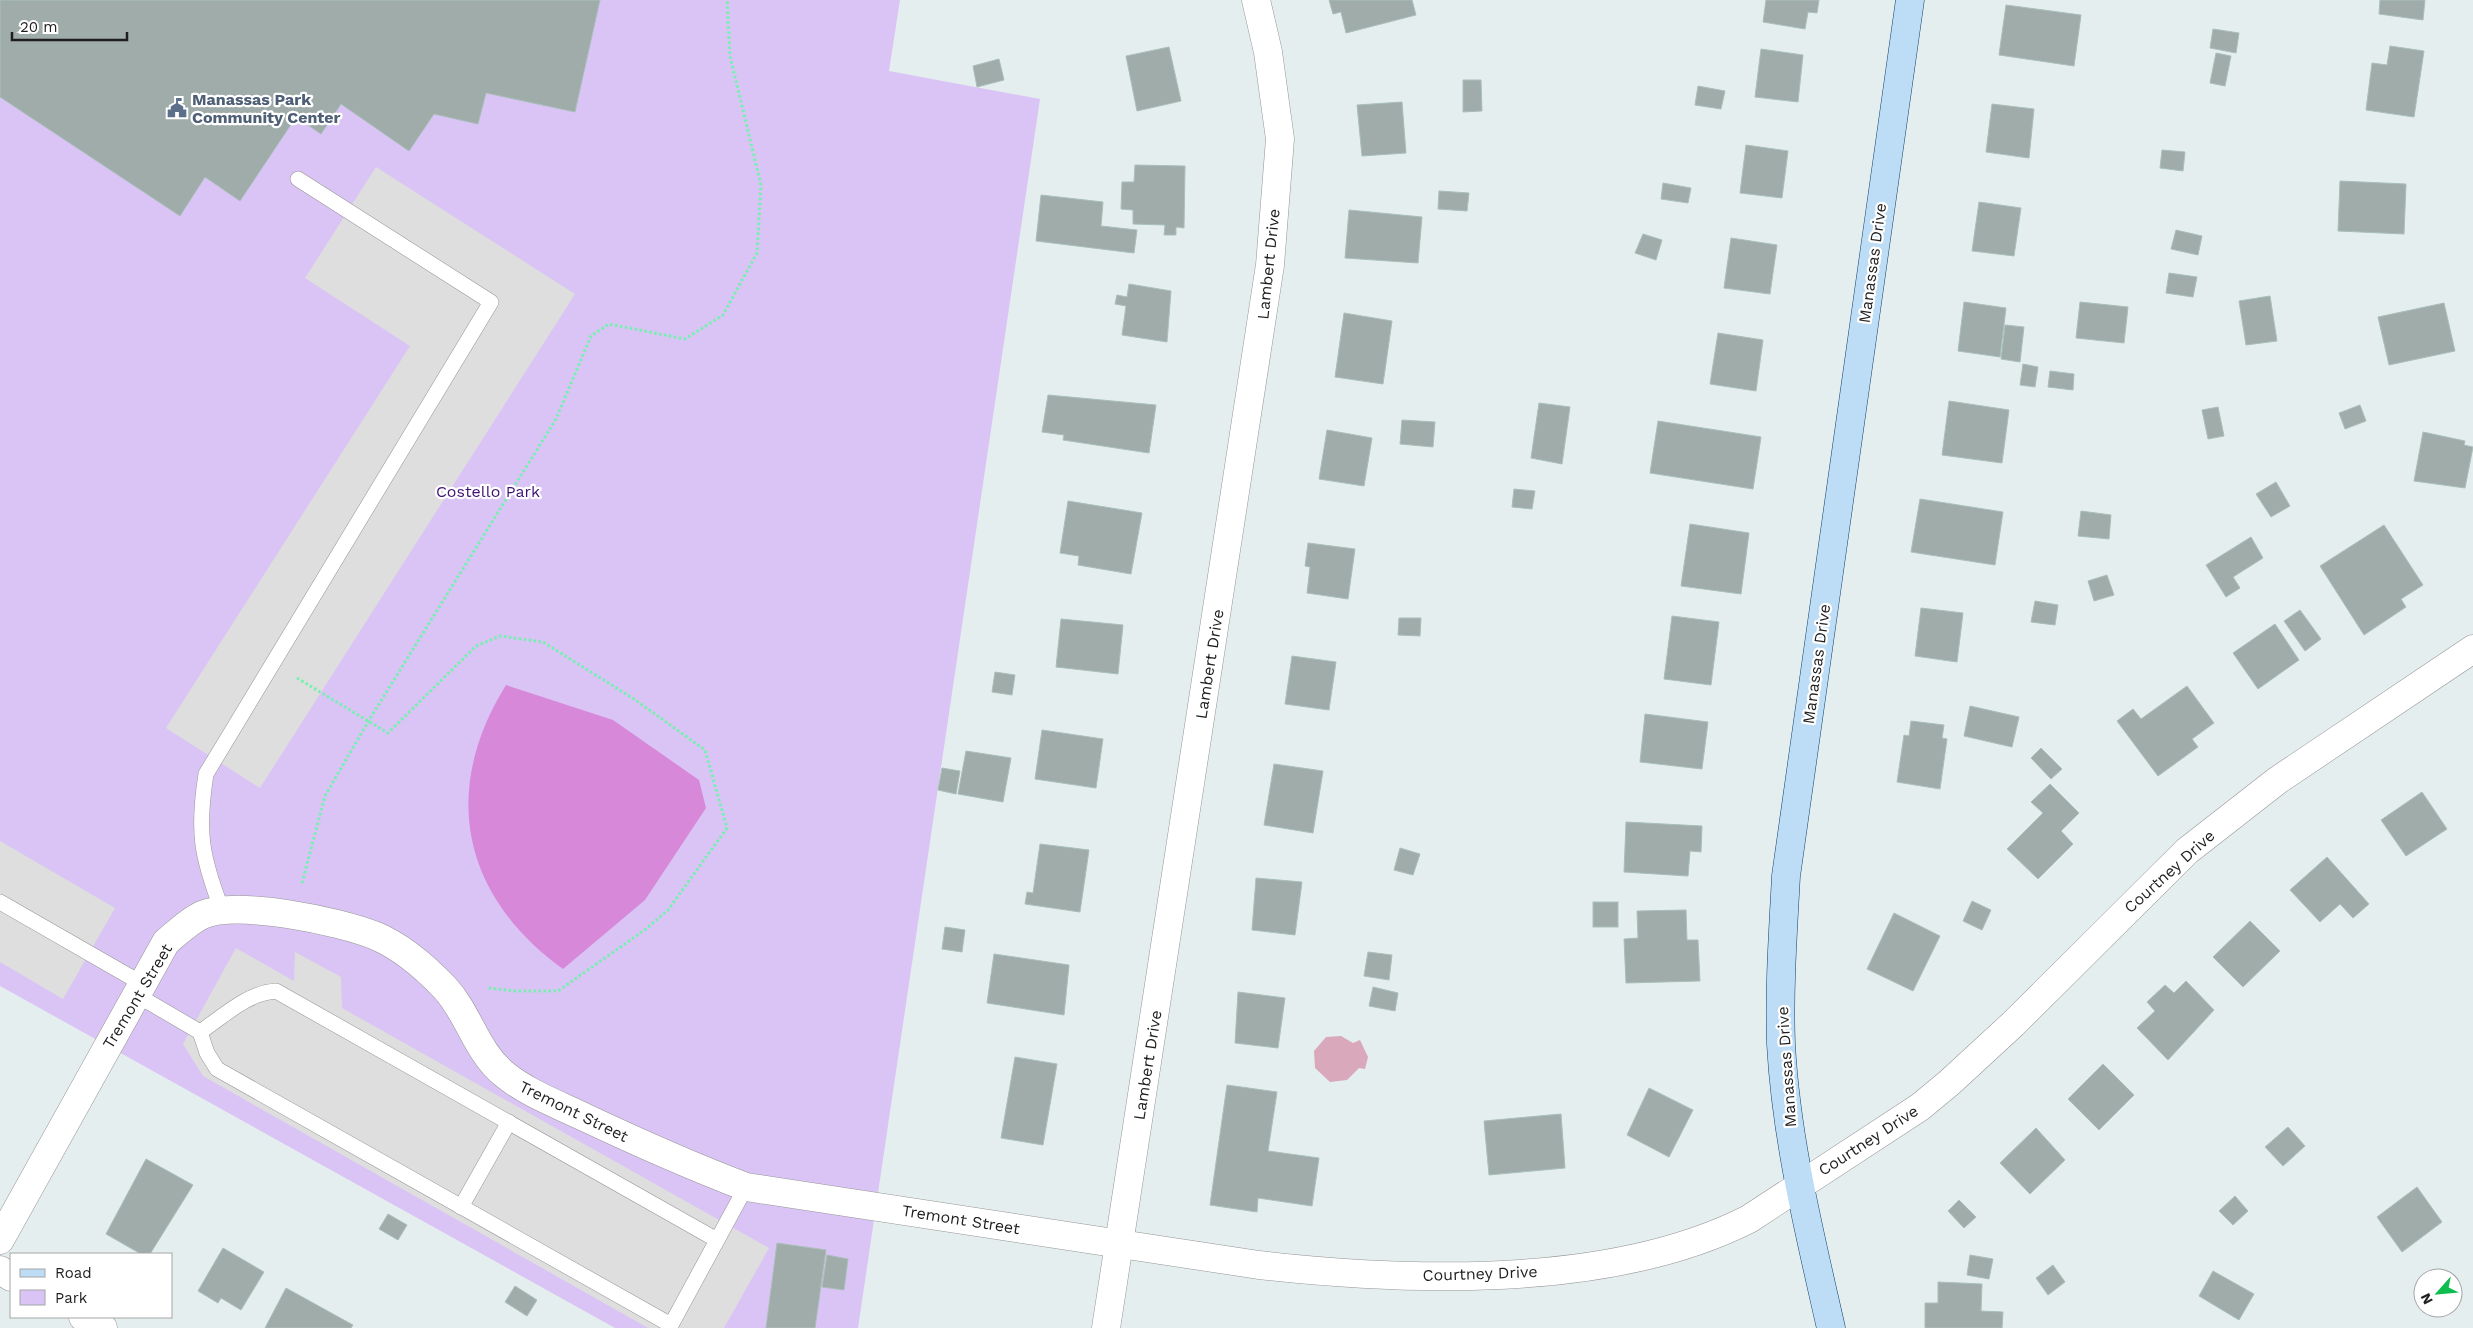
<svg xmlns="http://www.w3.org/2000/svg" width="2473" height="1328" font-family="'Work Sans',sans-serif">
	<rect width="100%" height="100%" fill="#e5eeee"/>
	<polygon fill="#dac4f5" points="0,0 900,0 889,71 1040,99 858,1328 615,1328 0,986"/>
	<path fill="#d788d8" d="M506,685L613,720L699,780L706,808L645,900L563,969C462,896 440,791 506,685Z"/>
	<g fill="#dedede">
		<polygon points="376,167 575,294 260,788 166,728 410,346 305,278"/>
		<polygon points="0,841 115,908 63,999 0,962"/>
		<polygon points="236,948 294,981 295,952 341,977 342,1008 769,1248 724,1328 648,1328 203,1076 183,1044"/>
	</g>
	<polygon fill="#d9a8bb" points="1341,1036 1353,1043 1360,1040 1368,1057 1365,1069 1359,1068 1347,1080 1330,1082 1315,1068 1314,1051 1326,1037"/>
	<g fill="#a0acaa" stroke="#a8bfba">
		<polygon points="0,0 600,0 575,112 486,93 478,124 434,114 409,151 341,104 321,134 296,117 240,201 205,177 180,216 0,97"/>
		<polygon points="1329,0 1412,0 1416,15 1346,33 1341,12 1333,14"/>
		<polygon points="1766,0 1819,0 1817,13 1808,12 1805,29 1763,22"/>
		<polygon points="2380,0 2425,0 2423,20 2379,14"/>
		<polygon points="2006,5 2081,15 2074,66 1999,55"/>
		<polygon points="2213,29 2239,33 2236,53 2210,48"/>
		<polygon points="2390,46 2424,51 2414,117 2366,110 2372,63 2387,65"/>
		<polygon points="1169,47 1181,101 1137,111 1126,56"/>
		<polygon points="1761,49 1803,55 1798,102 1755,97"/>
		<polygon points="2216,53 2231,56 2225,86 2210,83"/>
		<polygon points="999,59 1004,80 977,87 973,66"/>
		<polygon points="1463,80 1481,80 1482,111 1463,112"/>
		<polygon points="1698,86 1725,91 1721,109 1695,105"/>
		<polygon points="1402,102 1406,153 1362,156 1357,105"/>
		<polygon points="1992,104 2034,109 2029,158 1986,152"/>
		<polygon points="1746,145 1788,151 1782,198 1740,193"/>
		<polygon points="2162,150 2185,152 2183,171 2160,168"/>
		<polygon points="1135,165 1185,166 1184,228 1176,227 1176,235 1164,235 1165,225 1133,224 1133,210 1121,209 1122,182 1134,182"/>
		<polygon points="2340,181 2406,184 2404,234 2338,231"/>
		<polygon points="1663,183 1691,188 1688,203 1661,199"/>
		<polygon points="1439,191 1469,193 1467,211 1438,209"/>
		<polygon points="1041,195 1103,202 1101,226 1137,230 1134,253 1036,241"/>
		<polygon points="1979,202 2021,208 2014,256 1972,251"/>
		<polygon points="1349,210 1422,217 1418,263 1345,258"/>
		<polygon points="2176,230 2202,236 2198,255 2171,249"/>
		<polygon points="1643,234 1662,240 1656,260 1635,253"/>
		<polygon points="1731,238 1777,245 1770,294 1724,288"/>
		<polygon points="2169,273 2197,277 2193,297 2166,293"/>
		<polygon points="1129,284 1171,291 1167,342 1122,335 1126,306 1115,304 1117,295 1127,297"/>
		<polygon points="2270,296 2277,341 2246,345 2239,301"/>
		<polygon points="1964,302 2006,308 2000,357 1958,351"/>
		<polygon points="2080,302 2128,307 2124,343 2076,338"/>
		<polygon points="2444,303 2455,351 2389,365 2378,317"/>
		<polygon points="1344,313 1392,321 1383,384 1335,377"/>
		<polygon points="2005,325 2024,327 2020,362 2001,359"/>
		<polygon points="1718,333 1763,340 1756,391 1710,384"/>
		<polygon points="2023,364 2038,367 2035,387 2020,385"/>
		<polygon points="2050,371 2074,374 2073,390 2048,387"/>
		<polygon points="1048,395 1156,405 1149,453 1063,440 1064,435 1042,432"/>
		<polygon points="1949,401 2009,410 2002,463 1942,455"/>
		<polygon points="1539,403 1570,407 1562,464 1531,458"/>
		<polygon points="2360,405 2366,421 2345,429 2339,413"/>
		<polygon points="2218,407 2224,436 2208,439 2202,410"/>
		<polygon points="1402,420 1435,422 1433,447 1400,444"/>
		<polygon points="1658,421 1761,437 1753,489 1650,473"/>
		<polygon points="1327,430 1372,438 1364,486 1319,479"/>
		<polygon points="2423,432 2465,441 2464,445 2473,447 2465,488 2414,481"/>
		<polygon points="2276,482 2290,506 2271,517 2256,494"/>
		<polygon points="1514,489 1535,491 1532,509 1512,507"/>
		<polygon points="1920,499 2003,512 1995,565 1911,552"/>
		<polygon points="1068,501 1142,513 1131,574 1078,565 1079,556 1060,553"/>
		<polygon points="2081,511 2111,515 2109,539 2078,536"/>
		<polygon points="1690,524 1749,533 1741,594 1681,586"/>
		<polygon points="2384,525 2423,585 2401,599 2406,607 2364,635 2320,566"/>
		<polygon points="2251,537 2263,558 2233,577 2240,588 2226,597 2206,565"/>
		<polygon points="1308,543 1355,549 1348,599 1307,593 1310,567 1305,566"/>
		<polygon points="2107,575 2114,595 2094,601 2088,581"/>
		<polygon points="2035,601 2058,605 2055,625 2031,622"/>
		<polygon points="1921,608 1963,613 1957,662 1915,656"/>
		<polygon points="2300,610 2321,639 2305,651 2284,621"/>
		<polygon points="1672,616 1719,622 1711,685 1664,679"/>
		<polygon points="1399,618 1421,618 1420,636 1398,635"/>
		<polygon points="1061,619 1123,625 1118,674 1056,667"/>
		<polygon points="2275,624 2299,660 2258,689 2233,653"/>
		<polygon points="1292,656 1336,662 1329,710 1285,704"/>
		<polygon points="995,672 1015,675 1012,695 992,692"/>
		<polygon points="2187,686 2214,723 2192,739 2198,747 2158,776 2117,721 2133,709 2141,719"/>
		<polygon points="1970,706 2019,717 2012,747 1964,736"/>
		<polygon points="1645,714 1708,722 1702,769 1640,762"/>
		<polygon points="1911,721 1944,725 1942,738 1947,739 1940,789 1897,782 1904,735 1909,736"/>
		<polygon points="1042,730 1103,739 1096,788 1035,779"/>
		<polygon points="2041,748 2062,769 2051,779 2031,758"/>
		<polygon points="966,751 1011,758 1003,802 958,794"/>
		<polygon points="1274,764 1323,771 1313,833 1264,825"/>
		<polygon points="942,768 960,771 956,794 938,790"/>
		<polygon points="2050,784 2079,813 2061,831 2073,844 2038,879 2007,849 2043,813 2031,802"/>
		<polygon points="2422,792 2447,829 2406,856 2381,820"/>
		<polygon points="1626,822 1702,826 1701,852 1690,851 1688,876 1624,872"/>
		<polygon points="1040,844 1089,850 1080,912 1025,904 1027,892 1033,893"/>
		<polygon points="1400,848 1420,854 1413,875 1394,870"/>
		<polygon points="2327,857 2369,904 2353,918 2340,904 2320,922 2290,890"/>
		<polygon points="1256,878 1302,882 1295,935 1252,930"/>
		<polygon points="1972,901 1991,910 1982,930 1963,921"/>
		<rect x="1593" y="902" width="25" height="25"/>
		<polygon points="1686,910 1687,940 1698,940 1700,981 1626,983 1624,939 1638,938 1637,911"/>
		<polygon points="1894,913 1940,936 1913,991 1867,969"/>
		<polygon points="2250,921 2280,951 2243,987 2213,957"/>
		<polygon points="945,927 965,930 962,952 942,949"/>
		<polygon points="1368,952 1392,955 1389,980 1364,976"/>
		<polygon points="994,954 1069,965 1064,1015 987,1003"/>
		<polygon points="2186,981 2214,1010 2168,1060 2137,1028 2155,1011 2147,1002 2165,985 2174,993"/>
		<polygon points="1373,987 1398,993 1395,1011 1369,1006"/>
		<polygon points="1238,992 1285,998 1278,1048 1235,1043"/>
		<polygon points="1015,1057 1057,1064 1043,1145 1001,1138"/>
		<polygon points="2103,1064 2134,1095 2099,1130 2068,1099"/>
		<polygon points="1227,1085 1277,1092 1268,1151 1319,1158 1312,1206 1258,1198 1257,1212 1210,1205"/>
		<polygon points="1649,1088 1693,1110 1669,1157 1627,1135"/>
		<polygon points="1561,1114 1565,1168 1489,1175 1484,1121"/>
		<polygon points="2288,1127 2305,1146 2283,1166 2265,1147"/>
		<polygon points="2036,1128 2065,1160 2030,1194 2000,1163"/>
		<polygon points="146,1159 193,1185 150,1254 141,1254 106,1234"/>
		<polygon points="2417,1187 2442,1222 2402,1252 2377,1217"/>
		<polygon points="2235,1196 2248,1211 2233,1225 2219,1211"/>
		<polygon points="1959,1200 1976,1217 1964,1228 1948,1211"/>
		<polygon points="388,1214 407,1225 398,1240 379,1229"/>
		<polygon points="777,1243 826,1250 815,1328 766,1328"/>
		<polygon points="223,1248 264,1272 241,1310 221,1298 218,1303 198,1291"/>
		<polygon points="827,1255 848,1259 844,1290 822,1287"/>
		<polygon points="1970,1255 1993,1259 1989,1279 1967,1275"/>
		<polygon points="2053,1265 2065,1282 2048,1295 2036,1278"/>
		<polygon points="2213,1271 2254,1294 2239,1320 2199,1296"/>
		<polygon points="1938,1282 1982,1284 1981,1311 2003,1312 2002,1328 1925,1328 1925,1303 1938,1303"/>
		<polygon points="515,1286 537,1300 527,1316 505,1302"/>
		<polygon points="286,1288 353,1325 351,1328 265,1328"/>
	</g>
	<g fill="none" stroke-linecap="round" stroke-linejoin="round">
		<defs>
			<g id="service">
				<polyline points="0,902 141,983"/>
				<path d="M222,910C201,856 197,831 206,774L491,302L298,179"/>
				<polyline points="135,994 200,1032 207,1053 217,1069 671,1325 746,1187"/>
				<path d="M200,1032C224,1016 247,993 276,991L717,1240"/>
				<polyline points="461,1207 509,1122"/>
			</g>
			<g id="minor">
				<path d="M0,1240L166,942C177,933 189,921 202,915C238,900 339,921 376,936C402,947 425,967 445,988C469,1014 476,1051 504,1074C527,1093 557,1104 584,1117C637,1142 691,1166 746,1187L1259,1265C1410,1282 1611,1289 1749,1219L1920,1107L1949,1083L2013,1024L2187,851L2278,780L2473,649"/>
				<polyline points="0,1270 11,1277"/>
				<polyline points="83,1317 103,1328"/>
				<polyline points="1106,1328 1270,265 1280,139 1268,52 1256,0"/>
			</g>
			<path id="secondary" d="M1831,1328C1810,1235 1786,1139 1781,1044C1779,988 1783,932 1786,876L1910,0"/>
		</defs>
		<use href="#service" stroke="#959595" stroke-width="16"/>
		<use href="#minor" stroke="#959595" stroke-width="29"/>
		<use href="#secondary" stroke="#0d3f6d" stroke-width="29"/>
		<g stroke="#74f0af" stroke-width="3" stroke-dasharray="2.5 2.5" stroke-linecap="butt">
			<polyline points="297,678 388,733 476,646 500,636 543,642 634,699 705,750 727,828 668,910 646,929 558,991 516,991 488,988"/>
			<polyline points="302,883 325,796 369,720 556,419 591,336 609,324 685,339 723,315 757,253 761,185 730,56 727,0"/>
		</g>
		<use href="#service" stroke="#fff" stroke-width="15"/>
		<use href="#minor" stroke="#fff" stroke-width="28"/>
		<use href="#secondary" stroke="#bcddf5" stroke-width="28"/>
	</g>
	<defs>
		<symbol id="civic-bare" viewBox="-9 -9 18 18"><path d="M-.6-6.5H3V-4.5H.6V-3L4-1V1h2V6H-6V1h2V-1L-.6-3ZM-1.2 2.5V6h2.4V2.5Z" fill="#5c6f8a" stroke="#fff" stroke-width="2.5" paint-order="stroke"/></symbol>
	</defs>
	<g fill-rule="evenodd">
		<use href="#civic-bare" x="163" y="94" width="28" height="28"/>
	</g>
	<g text-anchor="middle" stroke-width="4.5" stroke-linejoin="round" paint-order="stroke">
		<g font-size="16" font-weight="bold" fill="#4e5e75" stroke="#fff" text-anchor="start">
			<text x="192" y="105">Manassas Park<tspan x="192" dy="18">Community Center</tspan></text>
		</g>
		<g font-size="16" fill="#1e1e1e" stroke="#fff">
			<text transform="translate(1872 263) rotate(-82)" y="6">Manassas Drive</text>
			<text transform="translate(1268 264) rotate(-84)" y="6">Lambert Drive</text>
			<text transform="translate(1209 664) rotate(-81)" y="6">Lambert Drive</text>
			<text transform="translate(1816 664) rotate(-82)" y="6">Manassas Drive</text>
			<text transform="translate(2169 871) rotate(-42)" y="6">Courtney Drive</text>
			<text transform="translate(137 996) rotate(-59)" y="6">Tremont Street</text>
			<text transform="translate(1147 1065) rotate(-81)" y="6">Lambert Drive</text>
			<text transform="translate(1786 1067) rotate(-94)" y="6">Manassas Drive</text>
			<text transform="translate(574 1111) rotate(26)" y="6">Tremont Street</text>
			<text transform="translate(1868 1140) rotate(-33)" y="6">Courtney Drive</text>
			<text transform="translate(961 1219) rotate(9)" y="6">Tremont Street</text>
			<text transform="translate(1480 1273) rotate(-2)" y="6">Courtney Drive</text>
		</g>
		<g font-size="16" fill="#401374" stroke="#fff">
			<text x="488" y="497">Costello Park</text>
		</g>
	</g>
	<rect x="10" y="1253" width="162" height="65" fill="#ffffff" stroke="#a5a5a5"/>
	<rect x="20" y="1269" width="25" height="8" fill="#bcddf5" stroke="#a5a5a5"/>
	<text x="55" y="1278" font-size="15" fill="#1e1e1e">Road</text>
	<rect x="20" y="1290" width="25" height="15" fill="#dac4f5" stroke="#a5a5a5"/>
	<text x="55" y="1303" font-size="15" fill="#1e1e1e">Park</text>
	<g transform="translate(2438 1293) rotate(243)"><circle r="24" fill="#ffffff" stroke="#a5a5a5"/>
	<path d="M0-4L9 19L0 12L-9 19Z" fill="#0ebd50"/>
	<text y="-8" font-size="14" font-weight="bold" text-anchor="middle" fill="#1e1e1e">N</text>
	</g>
	<path d="M12 32v8h115v-8" fill="none" stroke="#1e1e1e" stroke-width="2.5"/>
	<text x="20" y="32" font-size="15" fill="#1e1e1e" stroke="#ffffff" stroke-width="4" paint-order="stroke">20 m</text>
</svg>
